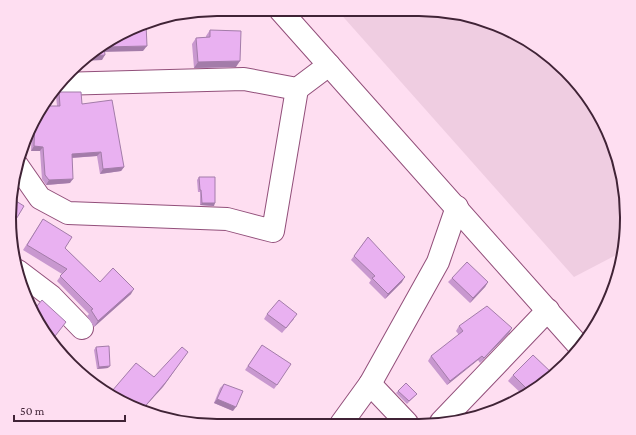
<svg xmlns="http://www.w3.org/2000/svg" width="636" height="435" font-family="'Crimson Pro',serif">
	<rect width="100%" height="100%" fill="#fedef1"/>
	<polygon fill="#efcde1" points="338,11 459,13 523,37 566,70 611,138 627,218 620,253 574,277"/>
	<g fill="none" stroke-linecap="round" stroke-linejoin="round">
		<defs>
			<g id="minor">
				<polyline points="58,84 244,79 297,89 329,65"/>
				<polyline points="17,165 40,198 68,213 227,219 273,231 297,89"/>
				<polyline points="18,271 51,296 82,328"/>
				<polyline points="370,384 407,423"/>
				<polyline points="441,422 548,310"/>
				<polyline points="341,424 370,384 438,262 457,207"/>
			</g>
			<polyline id="highway" points="280,10 579,346"/>
		</defs>
		<use href="#minor" stroke="#924f7a" stroke-width="24"/>
		<use href="#highway" stroke="#924f7a" stroke-width="24"/>
		<use href="#minor" stroke="#fff" stroke-width="22"/>
		<use href="#highway" stroke="#fff" stroke-width="22"/>
	</g>
	<g fill="#c898cf">
		<polygon points="210,30 236,67 194,68 192,44 196,38 206,37 206,36"/>
		<polygon points="59,92 82,104 124,167 121,171 100,174 97,156 72,158 70,183 46,185 42,179 40,151 31,151 32,126 44,106 57,106 56,96"/>
		<polygon points="199,177 214,206 200,205 200,192 198,192 197,180"/>
		<polygon points="43,219 65,248 100,282 131,294 94,327 87,316 89,314 57,281 62,274 23,250"/>
		<polygon points="368,237 402,282 385,299 369,283 371,280 351,260"/>
		<polygon points="452,278 488,282 485,287 470,303 448,282"/>
		<polygon points="267,314 294,319 282,333 264,319"/>
		<polygon points="459,326 509,333 480,363 478,360 447,385 428,361 431,356 459,335 456,331"/>
		<polygon points="262,345 277,385 274,389 245,370"/>
		<polygon points="96,347 108,368 97,369 94,350"/>
		<polygon points="553,374 523,395 508,381 513,375"/>
		<polygon points="224,384 233,411 214,403 220,388"/>
		<polygon points="398,391 417,394 407,404 396,393"/>
	</g>
	<g fill="#a37ca9">
		<polygon points="147,46 143,51 101,52 104,47"/>
		<polygon points="105,55 102,60 83,61 88,56"/>
		<polygon points="240,61 236,67 194,68 198,62"/>
		<polygon points="34,146 43,147 40,151 31,151"/>
		<polygon points="101,152 97,156 69,158 72,154"/>
		<polygon points="124,167 121,171 100,174 103,169"/>
		<polygon points="73,179 70,183 46,185 49,180"/>
		<polygon points="202,203 215,203 214,206 200,205"/>
		<polygon points="405,277 402,282 385,299 388,294"/>
		<polygon points="488,282 485,287 470,303 473,298"/>
		<polygon points="134,289 131,294 94,327 98,321"/>
		<polygon points="512,328 509,333 480,363 484,358"/>
		<polygon points="482,356 478,360 447,385 450,381"/>
		<polygon points="184,357 163,387 141,411"/>
		<polygon points="110,366 108,368 97,369 99,367"/>
		<polygon points="217,399 236,407 233,411 214,403"/>
	</g>
	<g fill="#e9b1f1" stroke="#a37ca9">
		<polygon points="146,24 147,46 104,47 105,55 88,56 102,44"/>
		<polygon points="210,30 241,31 240,61 198,62 196,38 210,37"/>
		<polygon points="59,92 81,92 82,104 112,100 124,167 103,169 101,152 72,154 73,179 49,180 45,175 43,147 34,146 35,121 44,106 60,106"/>
		<polygon points="199,177 215,177 215,203 202,203 201,190 200,190"/>
		<polygon points="11,198 24,206 12,226"/>
		<polygon points="43,219 72,237 65,248 100,282 113,268 134,289 98,321 91,310 93,309 60,276 67,269 27,245"/>
		<polygon points="368,237 405,277 388,294 372,278 375,276 354,256"/>
		<polygon points="467,262 488,282 473,298 452,278"/>
		<polygon points="42,300 66,322 52,340 31,310 27,301 37,306"/>
		<polygon points="279,300 297,314 286,328 267,314"/>
		<polygon points="487,306 512,328 484,358 482,356 450,381 431,356 463,331 459,326"/>
		<polygon points="262,345 291,364 277,385 248,366"/>
		<polygon points="109,346 110,366 99,367 96,347"/>
		<polygon points="182,347 188,352 166,382 141,411 138,410 102,387 103,385 112,391 136,363 154,377"/>
		<polygon points="533,355 553,374 529,391 513,375"/>
		<polygon points="406,383 417,394 409,401 398,391"/>
		<polygon points="224,384 243,391 236,407 217,399"/>
	</g>
	<path d="M0 0H636V435H0ZM217 16H419A201 201 0 0 1 620 217V218A201 201 0 0 1 419 419H217A201 201 0 0 1 16 218V217A201 201 0 0 1 217 16Z" fill="#fedef1" fill-rule="evenodd"/>
	<path fill="none" stroke="#402336" stroke-width="2" d="M217 16H419A201 201 0 0 1 620 217V218A201 201 0 0 1 419 419H217A201 201 0 0 1 16 218V217A201 201 0 0 1 217 16Z"/>
	<path d="M14 415v6h111v-6" fill="none" stroke="#402336" stroke-width="2"/>
	<text x="20" y="415" font-size="12" fill="#402336" stroke="#fedef1" stroke-width="3" paint-order="stroke">50 m</text>
</svg>
